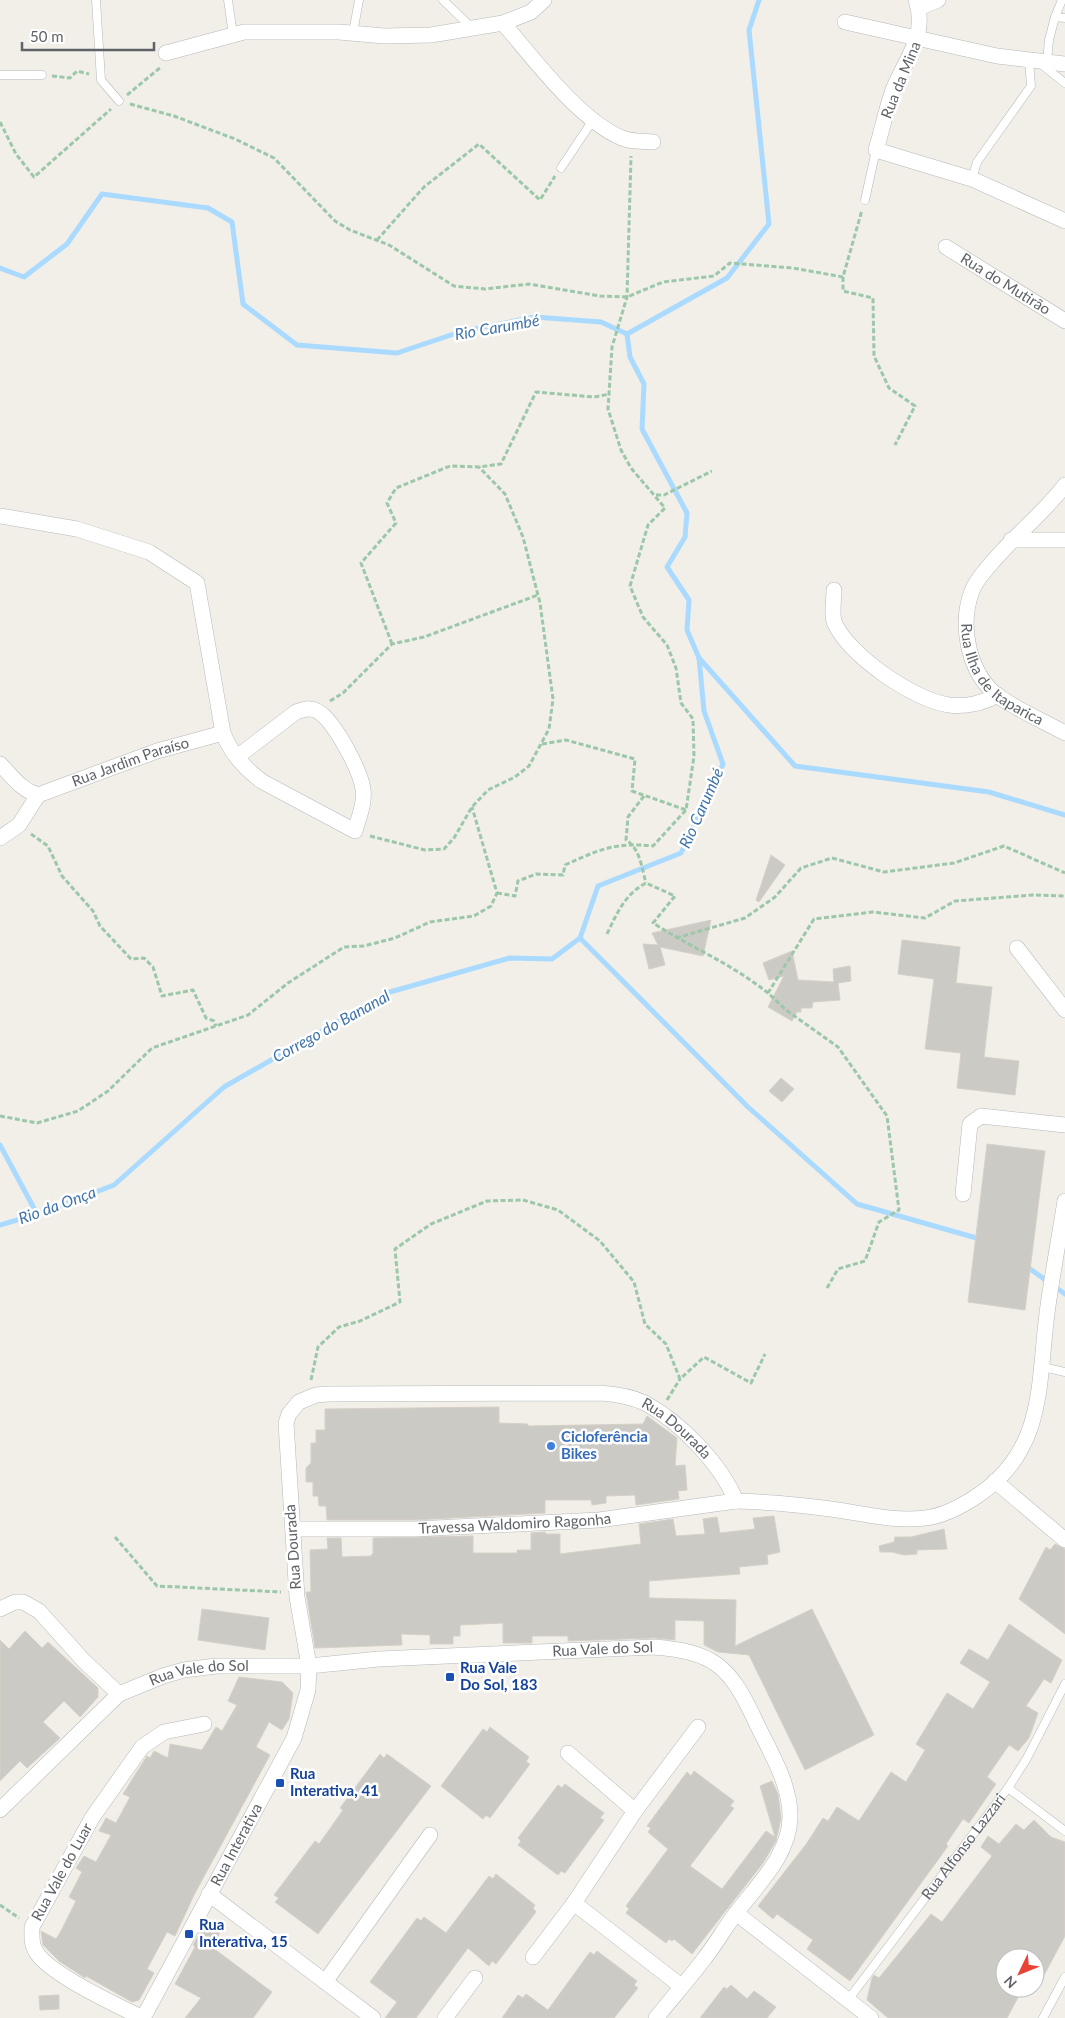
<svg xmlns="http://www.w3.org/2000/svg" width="1065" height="2018" font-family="Lato,sans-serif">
	<rect width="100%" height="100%" fill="#f1efe8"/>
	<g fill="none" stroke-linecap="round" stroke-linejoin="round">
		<g stroke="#aadaff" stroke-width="5">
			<polyline points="0,268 24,277 67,244 102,194 208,208 232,222 243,304 297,345 397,353 460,332 535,317 601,322 627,334 630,357 644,384 642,429 687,513 685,537 667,567 689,600 687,630 699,658 704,711 723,764 681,853 598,886 580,938"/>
			<polyline points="627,334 727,278 769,224 749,30 759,0"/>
			<polyline points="699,658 795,766 989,792 1065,815"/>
			<polyline points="580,938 748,1107 857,1204 980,1239"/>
			<polyline points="0,1145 37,1214"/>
			<polyline points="0,1225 47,1211 114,1185 224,1087 390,992 510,958 552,959 580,938"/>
			<polyline points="1026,1266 1065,1294"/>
		</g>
	</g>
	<g fill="#cccac5" stroke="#d6d1c6">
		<polygon points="771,855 785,865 759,902 756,900"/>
		<polygon points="711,920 703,956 660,947 665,965 649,969 643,944 658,945 652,933"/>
		<polygon points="902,940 960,947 956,983 992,987 984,1057 1019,1061 1015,1095 957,1088 961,1053 925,1049 934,979 898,974"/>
		<polygon points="792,951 798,980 834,982 833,969 850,966 851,981 838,983 840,1000 813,1002 812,1008 801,1008 801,1012 797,1012 792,1021 768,1007 784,976 769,980 763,963"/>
		<polygon points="781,1078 794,1089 782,1102 769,1091"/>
		<polygon points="987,1144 1045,1151 1025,1310 968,1302"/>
		<polygon points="499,1407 499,1423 528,1424 528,1426 643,1424 647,1416 677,1438 675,1466 685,1465 687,1490 678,1491 679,1499 636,1505 635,1495 606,1496 606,1503 592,1505 591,1500 545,1500 545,1513 415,1520 327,1520 326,1506 319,1506 318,1496 313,1496 313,1482 306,1482 306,1468 311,1463 311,1443 316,1443 316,1430 325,1430 325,1409"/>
		<polygon points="774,1516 780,1552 767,1555 768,1564 739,1567 740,1574 649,1581 649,1598 736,1600 735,1646 812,1609 874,1735 805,1770 749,1655 718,1652 704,1645 704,1621 675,1620 675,1640 654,1638 568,1641 568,1636 532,1636 532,1643 503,1643 503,1623 460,1625 460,1636 453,1636 453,1644 430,1644 430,1635 401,1634 402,1645 315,1648 306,1592 311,1592 310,1550 328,1549 327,1538 341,1538 342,1557 371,1556 373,1553 373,1538 473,1536 473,1553 517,1553 517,1550 531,1550 531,1533 545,1532 546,1534 560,1534 560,1554 641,1544 639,1524 673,1519 676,1536 705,1534 703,1519 717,1517 720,1533 755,1529 753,1518"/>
		<polygon points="944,1529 947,1549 917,1550 917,1554 904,1555 892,1552 880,1552 879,1546 894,1542 895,1537 911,1537"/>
		<polygon points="1055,1544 1065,1549 1065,1634 1019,1599 1046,1547 1050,1550"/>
		<polygon points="202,1609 269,1618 265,1650 198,1640"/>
		<polygon points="1009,1624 1062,1660 1051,1683 1044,1679 1026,1706 1038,1713 1029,1738 1018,1751 1009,1745 987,1777 996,1784 969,1823 963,1819 946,1844 948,1846 850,1981 807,1949 813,1940 777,1914 773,1919 758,1906 807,1843 823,1818 828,1821 837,1807 859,1821 891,1772 906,1782 925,1750 916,1744 947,1693 973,1709 990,1682 960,1663 969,1649 988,1660"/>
		<polygon points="25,1631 42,1648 48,1642 98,1688 98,1697 80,1717 64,1701 43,1722 60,1738 27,1768 20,1761 0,1781 0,1640 9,1649"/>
		<polygon points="239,1677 282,1682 293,1693 289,1719 282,1730 269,1722 256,1747 270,1755 194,1895 175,1936 167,1932 147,1969 154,1973 139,2000 132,2002 86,1976 85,1978 59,1961 43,1945 41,1931 56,1939 61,1931 76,1901 69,1897 82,1872 76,1868 84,1856 96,1862 111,1835 99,1831 106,1818 116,1823 130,1797 123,1794 147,1756 150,1758 154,1751 168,1758 170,1744 202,1750 216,1727 222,1731 237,1705 228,1701"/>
		<polygon points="490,1727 529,1757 526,1762 530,1764 490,1818 486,1815 483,1819 441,1786 483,1729 487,1732"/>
		<polygon points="380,1754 384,1758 387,1754 431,1786 318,1934 275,1902 279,1898 274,1895 315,1841 319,1844 329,1830 343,1810 340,1808"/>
		<polygon points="694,1771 734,1801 730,1806 734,1808 690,1866 722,1889 766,1831 775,1837 760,1786 772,1781 778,1794 781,1818 776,1841 763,1863 692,1954 674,1939 672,1941 669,1939 666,1943 626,1913 629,1909 626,1906 668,1849 648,1832 651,1828 647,1826 687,1772 691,1776"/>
		<polygon points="565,1784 604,1813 600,1818 604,1820 565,1873 561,1871 558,1875 518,1845 521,1841 518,1838 558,1785 562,1788"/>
		<polygon points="1034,1820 1051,1837 1065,1842 1065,1936 1035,1992 1035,1958 1005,1958 1005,1988 1023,1988 1007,2018 888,2018 867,2000 872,1978 874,1975 879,1978 931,1914 942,1922 992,1856 981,1847 988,1836 999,1844 1016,1824 1024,1830"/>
		<polygon points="496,1874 535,1905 533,1908 536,1912 496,1964 492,1961 489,1966 468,1948 416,2018 385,2018 397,2002 370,1982 417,1918 421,1921 424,1917 446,1933 489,1876 493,1879"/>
		<polygon points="207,1925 220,1932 213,1948 272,1992 253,2018 185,2018 201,1998 175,1984 195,1947 193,1945 201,1931"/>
		<polygon points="597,1951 637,1981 634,1985 638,1988 614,2018 502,2018 518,1995 523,1998 526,1994 548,2010 590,1952 594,1955"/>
		<polygon points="731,1985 747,1999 754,1991 776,2007 767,2018 700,2018 724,1987 727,1989"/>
		<polygon points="59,1995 59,2009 40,2010 39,1996"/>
	</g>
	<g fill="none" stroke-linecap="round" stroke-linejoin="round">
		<defs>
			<g id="lane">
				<polyline points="96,0 101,80 119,101"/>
				<polyline points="228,0 233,35"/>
				<polyline points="443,0 472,28"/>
				<polyline points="1055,17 1062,0"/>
				<polyline points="353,33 359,0"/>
				<polyline points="1047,62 1049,40 1055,17 1065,18"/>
				<polyline points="1041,64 1065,83"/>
				<polyline points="0,75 42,75"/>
				<polyline points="561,168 593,120"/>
				<polyline points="972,179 977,162 1031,86 1029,60"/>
				<polyline points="865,200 876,150"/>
				<polyline points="1043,1367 1065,1372"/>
				<polyline points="1008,1788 1065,1831"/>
				<path id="s1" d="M848,2000L1008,1788L1027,1758L1065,1684"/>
				<polyline points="1043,2018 1065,1977"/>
			</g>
			<g id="street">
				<path d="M916,0C928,35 905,60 893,90C886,110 882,130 876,150L972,179L1065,221"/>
				<polyline points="919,8 938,0"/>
				<polyline points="845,22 997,56 1065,64"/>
				<path d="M503,23C534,59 579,120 622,138C631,142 643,141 653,142"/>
				<polyline points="166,53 244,32 339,32 384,36 431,35 503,23 531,12 544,0"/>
				<path id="s2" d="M946,247L1065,321"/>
				<path id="s3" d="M1065,485C1043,514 1013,537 989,566C983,573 975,582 972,591C959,625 968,673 998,696C1018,710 1043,721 1065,733"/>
				<path d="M0,516L77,529L149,552L197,583L223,733C231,754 245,769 263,782L355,831C359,817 365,803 363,789C360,770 333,717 315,710C308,707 302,710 296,712L237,757"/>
				<polyline points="1011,540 1065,540"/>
				<path d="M834,590C834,600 831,616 835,624C851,657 914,700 949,705C968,707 982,703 998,695"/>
				<path id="s4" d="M0,764C12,776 21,790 38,795L157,751L223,733"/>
				<polyline points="0,838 19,825 38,795"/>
				<polyline points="1017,948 1065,1010"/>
				<polyline points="963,1194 970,1124 981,1116 1065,1125"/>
				<polyline points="995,1481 1065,1540"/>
				<path id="s5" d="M293,1529H415L599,1520L736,1501"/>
				<polyline points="0,1609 15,1602 23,1602 39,1611 83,1660 119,1694"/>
				<path id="s6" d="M204,1724L164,1732L142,1747L92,1818L32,1927C32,1935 31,1943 35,1950C46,1973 118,2006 143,2018L294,1738L308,1690L309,1666L297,1597L286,1423L289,1414L299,1402L316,1395L328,1394L600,1393C615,1394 630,1396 645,1403C680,1422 721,1464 736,1501C766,1502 794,1504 823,1508C857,1512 890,1522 925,1518C944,1516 962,1506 977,1496C1045,1451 1038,1385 1047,1313C1052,1276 1059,1239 1065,1201"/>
				<polyline points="568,1753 635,1811"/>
				<path id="s7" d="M0,1810L119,1694L163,1676L184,1670L216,1666H309L379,1659L654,1647C713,1652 729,1665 754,1718C768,1749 791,1783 790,1818C789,1855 758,1884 737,1912C725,1927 716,1944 704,1959C689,1979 672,1998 656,2018"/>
				<polyline points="209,1894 373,2018"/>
				<polyline points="574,1903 681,1986"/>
				<polyline points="736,1913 871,2018"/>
				<polyline points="533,1957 574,1903 635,1811 698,1727"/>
				<polyline points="325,1982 430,1835"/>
				<polyline points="445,2018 475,1978"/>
			</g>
		</defs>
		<use href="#lane" stroke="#b5b8bc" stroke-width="9"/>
		<use href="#street" stroke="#b5b8bc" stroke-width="16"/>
		<g stroke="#9cc7a9" stroke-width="3" stroke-dasharray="5 2.5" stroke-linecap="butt">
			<polyline points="52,76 70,78 77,71 89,74"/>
			<polyline points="127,95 161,67"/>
			<polyline points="130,104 174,116 235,139 274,158 335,221 350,230 389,245 454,286 485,289 529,284 600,296 627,297 663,282 714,276 730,263 793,268 843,277 862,210"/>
			<polyline points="0,122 16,154 34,177 111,109"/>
			<polyline points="377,240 424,187 479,144 540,200 555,176"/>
			<polyline points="843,277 843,291 873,298 874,356 889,388 915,406 895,445"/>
			<polyline points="656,495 664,495 712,471"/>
			<polyline points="392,644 361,563 396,523 387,503 396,488 450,466 479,467 501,464 536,392 594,397 610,394"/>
			<polyline points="330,701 343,693 392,644 424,637 538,595"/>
			<polyline points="542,744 566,740 635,759 632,791 686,810"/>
			<path d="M644,796L628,817L626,840C640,848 642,869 646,883"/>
			<polyline points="31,834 48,846 62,876 93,911 100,926 131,959 144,958 153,967 162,996 193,990 206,1018 214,1021 216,1026"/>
			<polyline points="370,836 425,850 444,849 454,838 472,807 488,790 515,777 529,766 549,729 553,699 540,603 523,537 505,494 479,467"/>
			<path d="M497,893L515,896L518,881L536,874L563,875L565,865C598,850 615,842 653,846L686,810L694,756L693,719L681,703L676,668L667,645L643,617L630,586L648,525L665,508L631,468L621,450L608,409L612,347L627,297L631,156"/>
			<path d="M607,934C617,913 625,894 646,883L675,896L653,923C692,948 732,964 768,993"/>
			<polyline points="676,938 745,918 775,897 801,868 832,858 884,872 954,863 1004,846 1065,873"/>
			<polyline points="0,1116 37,1123 78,1111 108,1091 152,1048 248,1015 288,983 344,947 364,946 395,938 430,922 474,916 491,906 497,893 472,807"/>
			<polyline points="827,1288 838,1269 865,1261 879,1222 899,1210 887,1116 838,1047 786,1010 768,993 814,919 873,912 925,918 955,901 1033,895 1065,896"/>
			<polyline points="311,1380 318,1347 339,1327 360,1321 400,1302 395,1249 431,1224 487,1201 523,1200 558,1210 600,1241 634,1282 645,1324 666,1344 680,1379 704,1357 751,1383 765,1354"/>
			<polyline points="667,1400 680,1379"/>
			<polyline points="115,1537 157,1586 281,1592"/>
			<polyline points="0,1905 19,1918"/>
		</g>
		<use href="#lane" stroke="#fff" stroke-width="8"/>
		<use href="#street" stroke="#fff" stroke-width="15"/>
	</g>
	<circle fill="#3f7fe0" stroke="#fff" stroke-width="2" cx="551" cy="1446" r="5"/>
	<g fill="#1a4fb4" stroke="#fff" stroke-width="2">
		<rect x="445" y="1672" width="10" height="10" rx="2.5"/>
		<rect x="275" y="1778" width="10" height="10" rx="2.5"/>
		<rect x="184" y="1929" width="10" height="10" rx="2.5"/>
	</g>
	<g text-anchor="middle" stroke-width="5" stroke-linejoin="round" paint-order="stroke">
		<g font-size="15" fill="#5f6368" stroke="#fff">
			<text transform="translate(901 80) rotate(-68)" y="5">Rua da Mina</text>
			<text dy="5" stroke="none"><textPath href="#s2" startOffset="70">Rua do Mutirão</textPath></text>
			<text dy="5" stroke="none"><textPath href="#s3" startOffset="241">Rua Ilha de Itaparica</textPath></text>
			<text dy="5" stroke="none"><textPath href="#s4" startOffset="148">Rua Jardim Paraíso</textPath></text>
			<text dy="5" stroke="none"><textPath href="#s6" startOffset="1482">Rua Dourada</textPath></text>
			<text dy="5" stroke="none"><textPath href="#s5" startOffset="222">Travessa Waldomiro Ragonha</textPath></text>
			<text transform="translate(293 1547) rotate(-94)" y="5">Rua Dourada</text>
			<text dy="5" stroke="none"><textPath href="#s7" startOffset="655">Rua Vale do Sol</textPath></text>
			<text dy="5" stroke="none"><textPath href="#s7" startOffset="250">Rua Vale do Sol</textPath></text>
			<text dy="5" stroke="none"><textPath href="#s6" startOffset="628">Rua Interativa</textPath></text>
			<text dy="5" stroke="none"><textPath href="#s1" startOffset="192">Rua Alfonso Lazzari</textPath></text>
			<text transform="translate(62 1872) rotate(-61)" y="5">Rua Vale do Luar</text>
		</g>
		<g font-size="15" font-weight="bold" fill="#366cbe" stroke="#fff" text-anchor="start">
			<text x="561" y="1442">Cicloferência<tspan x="561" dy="17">Bikes</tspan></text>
		</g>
		<g font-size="15" font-weight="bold" fill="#164399" stroke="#fff" text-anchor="start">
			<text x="460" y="1673">Rua Vale<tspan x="460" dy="17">Do Sol, 183</tspan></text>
			<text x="290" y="1779">Rua<tspan x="290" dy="17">Interativa, 41</tspan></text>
			<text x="199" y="1930">Rua<tspan x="199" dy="17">Interativa, 15</tspan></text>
		</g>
		<g font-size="16" font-style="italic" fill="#4174aa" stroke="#fff">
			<text transform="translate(497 327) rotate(-10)" y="6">Rio Carumbé</text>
			<text transform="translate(701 808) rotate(-66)" y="6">Rio Carumbé</text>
			<text transform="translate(331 1026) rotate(-29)" y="6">Corrego do Bananal</text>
			<text transform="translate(57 1205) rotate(-20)" y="6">Rio da Onça</text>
		</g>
	</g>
	<g transform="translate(1020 1973) rotate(227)"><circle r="24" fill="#ffffff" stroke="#bfc1c3"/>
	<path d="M0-4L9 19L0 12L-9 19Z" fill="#ea4335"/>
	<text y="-8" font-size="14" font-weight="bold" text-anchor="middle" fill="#5f6368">N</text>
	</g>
	<path d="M22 42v8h132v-8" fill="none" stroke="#5f6368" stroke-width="2.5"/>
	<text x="30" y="42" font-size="15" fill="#5f6368" stroke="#ffffff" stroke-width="4" paint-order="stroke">50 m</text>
</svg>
